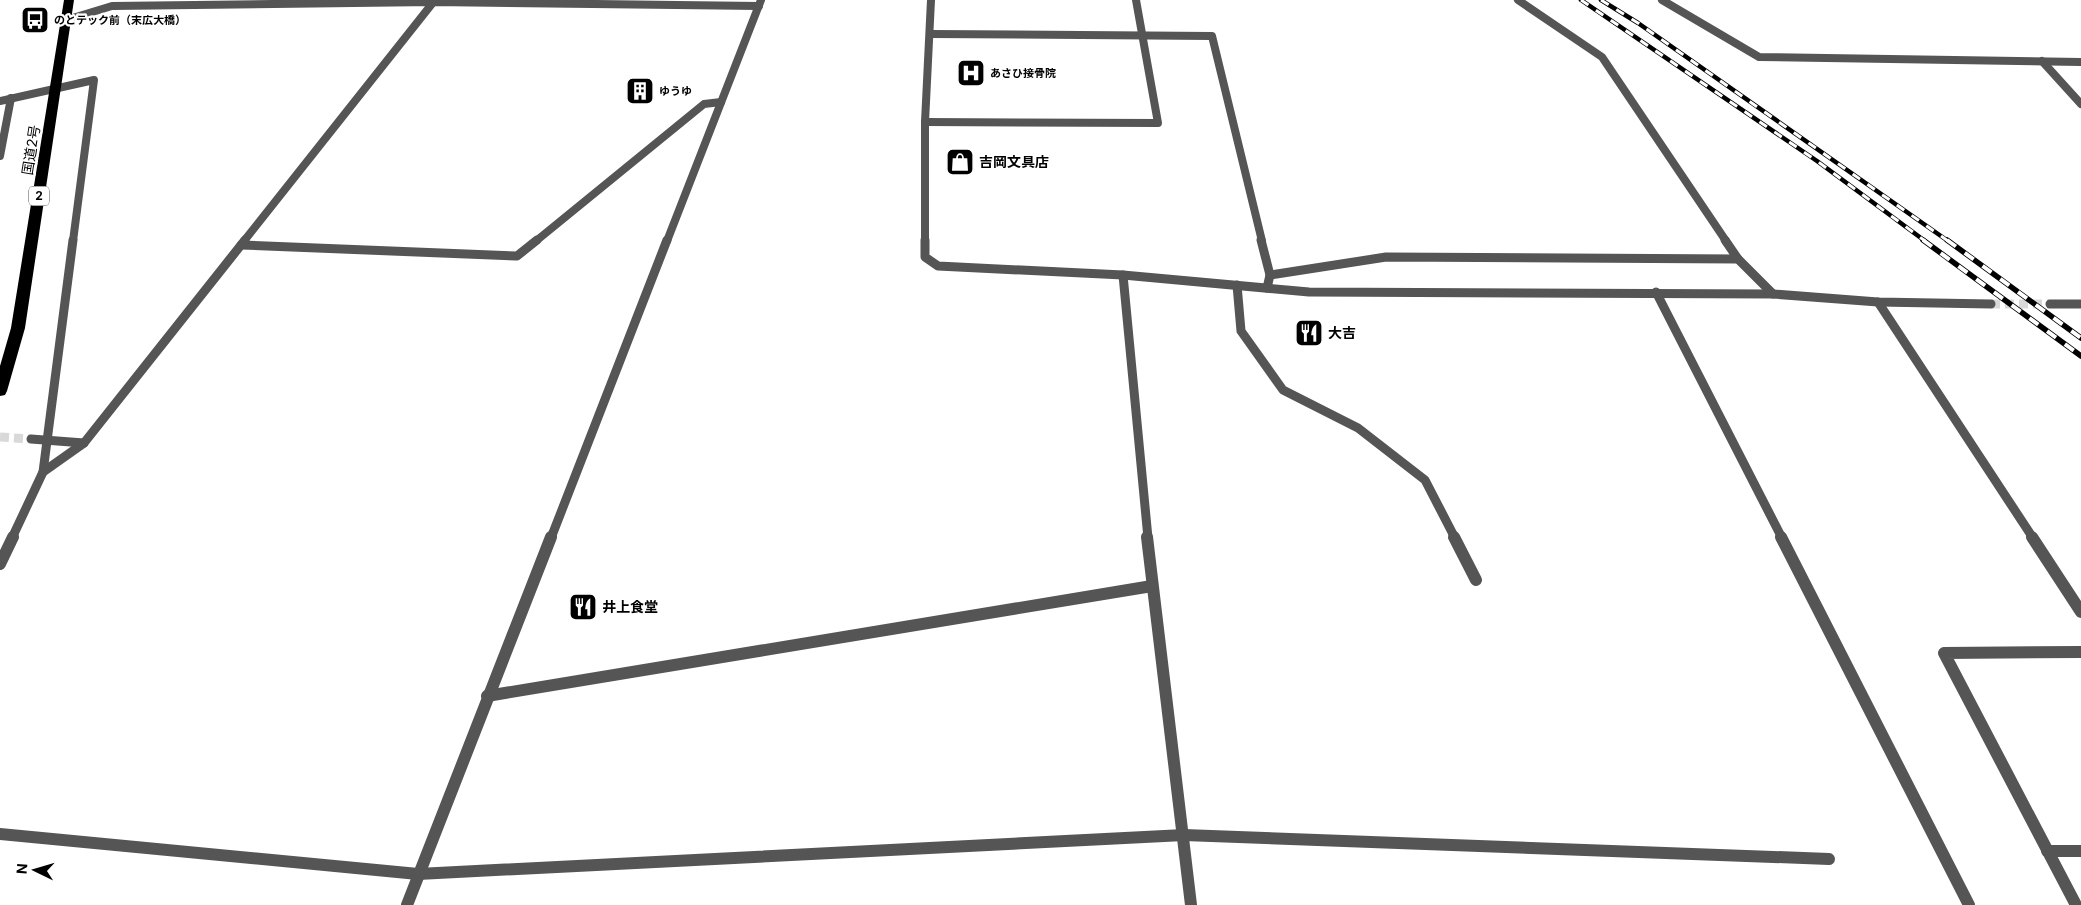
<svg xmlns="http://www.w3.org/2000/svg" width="2081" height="905" font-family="Inter,'Noto Sans JP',sans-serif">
	<rect width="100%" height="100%" fill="#fff"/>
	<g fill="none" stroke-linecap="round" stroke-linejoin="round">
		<g stroke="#d9d9d9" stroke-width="9" stroke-dasharray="9 5" stroke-linecap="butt">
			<polyline points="1991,304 2050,304"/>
			<polyline points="0,437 31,439"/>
		</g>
		<polyline stroke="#555" stroke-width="9" points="1237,285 1241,331 1283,390 1358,428 1425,480 1455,538"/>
		<polyline stroke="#555" stroke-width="12" points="1454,537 1476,580"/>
		<g stroke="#555" stroke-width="8">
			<polyline points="1518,0 1602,57 1726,241"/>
			<polyline points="1662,0 1759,57 2081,62"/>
			<polyline points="66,20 112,6 433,2 759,6"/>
			<polyline points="930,34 1212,36 1262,241"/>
			<polyline points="2042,61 2081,104"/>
			<polyline points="0,101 94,80 73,241"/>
			<polyline points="925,122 1158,123 1136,0"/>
			<polyline points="0,156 11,98"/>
			<polyline points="244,241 435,0"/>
			<polyline points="536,241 704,104 721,102"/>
			<polyline points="667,241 761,0"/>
			<polyline points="925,241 925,122 931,0"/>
		</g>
		<g stroke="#555" stroke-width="9">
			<polyline points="925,240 925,257 938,266 1123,275 1309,292 1773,294 1878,302 1991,304"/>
			<polyline points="1261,240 1270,275 1267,288"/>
			<polyline points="1725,240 1738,259 1773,294"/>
			<polyline points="241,245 517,256 537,240"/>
			<polyline points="1123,275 1148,538"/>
			<polyline points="1270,275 1386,257 1738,259"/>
			<polyline points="1656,292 1782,538"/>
			<polyline points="1878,302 2033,538"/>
			<polyline points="2050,304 2081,304"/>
			<polyline points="31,439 84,443"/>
			<polyline points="43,472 84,443 245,240"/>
			<polyline points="12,538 43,472 73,240"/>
			<polyline points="551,538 667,240"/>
		</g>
		<g stroke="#555" stroke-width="12">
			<polyline points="1147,537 1191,905"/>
			<polyline points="1781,537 1969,905"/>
			<polyline points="2032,537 2081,612"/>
			<polyline points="0,564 13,537"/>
			<polyline points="487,696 1152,586"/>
			<polyline points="0,834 418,874 1184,835 1829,859"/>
			<polyline points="2047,851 2081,851"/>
			<polyline points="407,905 551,537"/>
			<polyline points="2076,905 1944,653 2081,652"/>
		</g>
		<polygon fill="#000" fill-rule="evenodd" points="64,0 74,0 25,328 7,391 5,395 0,396 0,366 11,328"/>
		<defs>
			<g id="rail-far1">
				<polyline points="1581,0 1817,161 1925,241"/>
				<polyline points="1601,0 1638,23 1948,241"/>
			</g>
			<g id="rail">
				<polyline points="1923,240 2081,356"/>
				<polyline points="1947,240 2081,338"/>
			</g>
		</defs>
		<use href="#rail-far1" stroke="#000" stroke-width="4.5"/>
		<use href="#rail" stroke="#000" stroke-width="5.5"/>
		<use href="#rail-far1" stroke="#fff" stroke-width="3" stroke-dasharray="9" stroke-linecap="butt"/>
		<use href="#rail" stroke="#fff" stroke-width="4" stroke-dasharray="11" stroke-linecap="butt"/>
	</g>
	<defs>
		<symbol id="bus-square" viewBox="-11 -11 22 22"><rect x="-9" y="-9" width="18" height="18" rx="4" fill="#000" stroke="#fff"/><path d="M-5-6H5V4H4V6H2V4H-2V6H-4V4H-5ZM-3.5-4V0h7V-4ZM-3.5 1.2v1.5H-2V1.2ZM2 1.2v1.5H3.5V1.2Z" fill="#fff"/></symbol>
		<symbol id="hospital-square" viewBox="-11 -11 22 22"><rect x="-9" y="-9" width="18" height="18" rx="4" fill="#000" stroke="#fff"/><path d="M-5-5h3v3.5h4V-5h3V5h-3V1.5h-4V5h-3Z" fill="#fff"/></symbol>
		<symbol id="building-square" viewBox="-11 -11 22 22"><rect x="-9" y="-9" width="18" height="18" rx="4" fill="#000" stroke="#fff"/><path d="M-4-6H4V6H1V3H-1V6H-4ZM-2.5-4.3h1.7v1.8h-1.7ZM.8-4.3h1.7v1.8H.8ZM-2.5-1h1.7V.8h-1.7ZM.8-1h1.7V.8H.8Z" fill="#fff"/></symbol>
		<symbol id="shop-square" viewBox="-11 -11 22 22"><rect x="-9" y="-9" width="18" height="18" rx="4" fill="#000" stroke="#fff"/><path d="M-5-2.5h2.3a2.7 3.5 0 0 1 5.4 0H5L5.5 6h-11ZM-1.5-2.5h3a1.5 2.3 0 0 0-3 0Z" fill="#fff"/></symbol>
		<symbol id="restaurant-square" viewBox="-11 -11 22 22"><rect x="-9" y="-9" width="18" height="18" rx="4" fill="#000" stroke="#fff"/><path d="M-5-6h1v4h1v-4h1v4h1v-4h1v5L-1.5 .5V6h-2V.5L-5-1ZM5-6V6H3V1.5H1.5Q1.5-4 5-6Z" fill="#fff"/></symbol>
	</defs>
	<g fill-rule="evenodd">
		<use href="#bus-square" x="19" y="4" width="32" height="32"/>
		<use href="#hospital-square" x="955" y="57" width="32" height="32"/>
		<use href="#building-square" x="624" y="75" width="32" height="32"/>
		<use href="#shop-square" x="944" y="146" width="32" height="32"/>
		<use href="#restaurant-square" x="1293" y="317" width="32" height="32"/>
		<use href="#restaurant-square" x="567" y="591" width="32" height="32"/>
	</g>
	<g text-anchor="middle" stroke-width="4.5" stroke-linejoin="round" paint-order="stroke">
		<g font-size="11" font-weight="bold" fill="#000" stroke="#fff" text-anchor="start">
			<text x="54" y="24">のとテック前（末広大橋）</text>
			<text x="990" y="77">あさひ接骨院</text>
			<text x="659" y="95">ゆうゆ</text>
		</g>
		<rect fill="#fff" stroke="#4c4c4c" stroke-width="1" x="29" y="186.5" width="20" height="19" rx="4"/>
		<g font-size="12" font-weight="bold" fill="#000">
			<text x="39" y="200">2</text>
		</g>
		<g font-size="14" fill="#000" stroke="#fff">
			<text transform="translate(31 150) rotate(-81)" y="5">国道2号</text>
		</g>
		<g font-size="14" font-weight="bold" fill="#000" stroke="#fff" text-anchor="start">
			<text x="979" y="167">吉岡文具店</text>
			<text x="1328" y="338">大吉</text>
			<text x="602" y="612">井上食堂</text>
		</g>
	</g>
	<g transform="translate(35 870) rotate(275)" stroke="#ffffff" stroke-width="4" paint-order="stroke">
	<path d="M0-4L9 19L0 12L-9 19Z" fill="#000000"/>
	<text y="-8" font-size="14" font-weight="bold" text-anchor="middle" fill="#000000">N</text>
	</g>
</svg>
